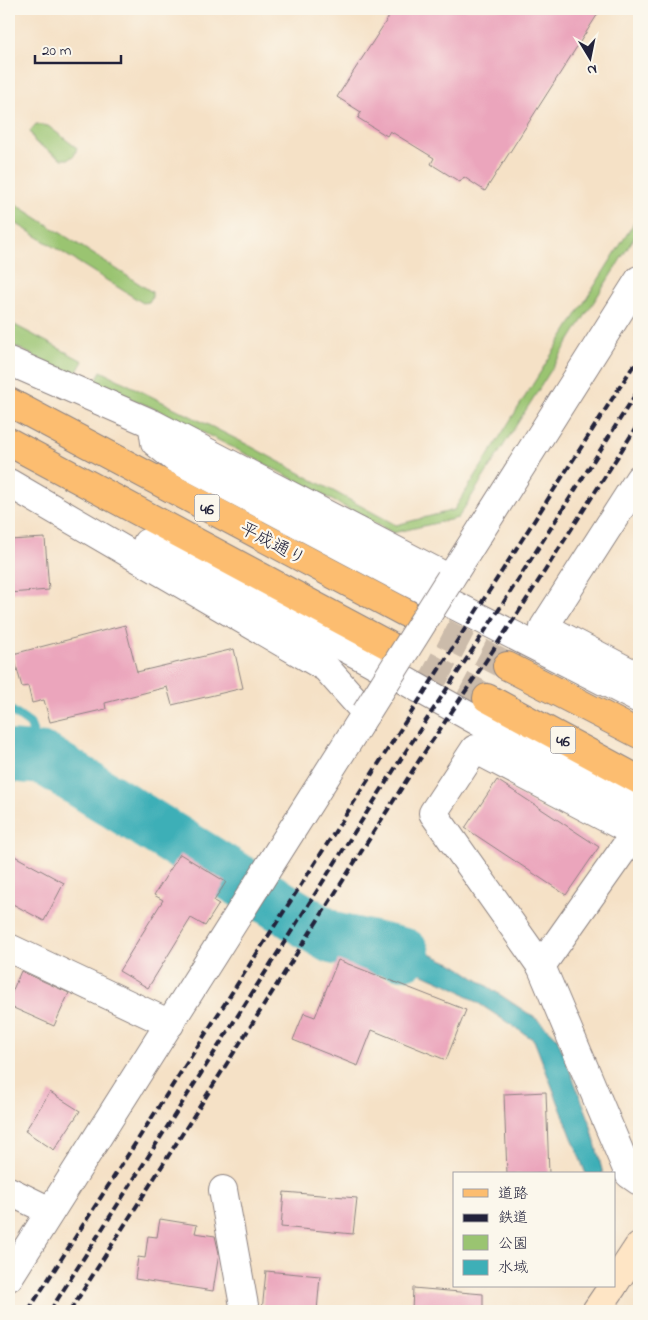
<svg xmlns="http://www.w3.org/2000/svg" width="648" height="1320" font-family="'Indie Flower','Klee One',sans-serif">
	<rect width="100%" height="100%" fill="#fbf7ec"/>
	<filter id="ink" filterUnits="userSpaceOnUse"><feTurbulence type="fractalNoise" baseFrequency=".02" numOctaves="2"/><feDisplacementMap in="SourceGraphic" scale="10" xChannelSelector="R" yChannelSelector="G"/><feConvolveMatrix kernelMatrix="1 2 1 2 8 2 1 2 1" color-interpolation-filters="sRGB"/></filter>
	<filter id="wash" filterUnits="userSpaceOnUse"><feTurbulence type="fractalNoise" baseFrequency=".0096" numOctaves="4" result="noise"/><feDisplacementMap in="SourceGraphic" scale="20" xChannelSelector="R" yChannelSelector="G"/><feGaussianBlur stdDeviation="1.12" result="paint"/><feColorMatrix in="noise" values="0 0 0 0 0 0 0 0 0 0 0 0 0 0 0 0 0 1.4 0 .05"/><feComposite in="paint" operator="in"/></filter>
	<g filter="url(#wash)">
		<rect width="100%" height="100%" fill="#f5e1c6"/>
		<g fill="#9ac471" stroke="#5e7356">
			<polygon points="36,124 48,126 77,148 74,156 68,159 62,159 35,142 30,131"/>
			<polygon points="9,203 14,203 152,292 152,297 149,302 143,303 9,219"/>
			<polygon points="639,215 639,230 458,518 393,533 252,457 160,411 95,384 101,371 250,446 396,525 454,510"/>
			<polygon points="9,322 83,361 75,375 60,370 9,343"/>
		</g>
		<polygon fill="#3eafb7" stroke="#306879" points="341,924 401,941 457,966 538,1020 557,1038 589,1119 603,1174 586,1174 534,1040 457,989 412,969 353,953 329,944"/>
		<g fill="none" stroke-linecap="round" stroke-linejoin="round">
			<polyline stroke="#3eafb7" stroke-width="9" points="9,709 30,724 44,759"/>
			<polyline stroke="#3eafb7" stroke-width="52" points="9,756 44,759 332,938 404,954"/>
		</g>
		<g id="blocks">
			<g fill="#eba5bc">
				<polygon points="394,9 601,9 485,191 464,177 460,182 431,164 434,158 390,131 387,136 358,118 361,112 337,97"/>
				<polygon points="45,538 49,590 9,593 9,540"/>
				<polygon points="125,625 137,672 234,649 243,688 172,705 167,687 105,703 106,709 50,722 44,700 32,703 28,686 22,687 13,654"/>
				<polygon points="497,780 599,847 566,895 465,828"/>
				<polygon points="9,853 64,883 44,921 9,902"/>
				<polygon points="180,854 226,882 214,901 219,904 205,926 191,918 148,988 119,971 163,900 154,895"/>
				<polygon points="338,960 466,1010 446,1060 372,1030 358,1066 293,1040 304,1013 315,1017"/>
				<polygon points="21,971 69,993 54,1026 9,1006 9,999"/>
				<polygon points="50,1092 80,1111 54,1150 25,1131"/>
				<polygon points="546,1092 549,1174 507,1174 504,1094"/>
				<polygon points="284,1192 357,1198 353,1234 281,1227"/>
				<polygon points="160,1219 197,1225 195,1233 215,1236 219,1253 213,1291 135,1279 138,1257 145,1258 148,1236 157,1237"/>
				<polygon points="266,1271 320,1276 317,1311 262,1311"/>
				<polygon points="413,1288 483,1294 483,1311 412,1311"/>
			</g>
		</g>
	</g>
	<g filter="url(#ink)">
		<use href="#blocks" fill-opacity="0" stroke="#8c8280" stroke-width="1"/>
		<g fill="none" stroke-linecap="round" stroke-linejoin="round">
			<g stroke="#cbbbaa" stroke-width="28" stroke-dasharray="28 14" stroke-linecap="butt">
				<polyline points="406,613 507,666"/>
				<polyline points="388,645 487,698"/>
			</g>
			<defs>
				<g id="street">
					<polyline points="9,361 153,424 450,579 639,280"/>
					<polyline points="153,428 155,442 176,459 407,581 639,699"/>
					<polyline points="639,479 544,627 639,677"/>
					<polyline points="9,483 326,668 366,713 9,1277"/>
					<polyline points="147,543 368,660 639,811"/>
					<polyline points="639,835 475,749 433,813 541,966 629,1174 639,1181"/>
					<polyline points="9,948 170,1024"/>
					<polyline points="541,966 635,833"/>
					<polyline points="223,1190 245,1311"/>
					<polyline points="9,1191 50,1211"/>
				</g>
				<g id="secondary">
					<polyline points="614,1284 639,1246"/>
					<polyline points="596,1311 613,1286"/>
				</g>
				<g id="primary">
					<polyline points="9,402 406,613"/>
					<polyline points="9,442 388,645"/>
					<polyline points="507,666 639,734"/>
					<polyline points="487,698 639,780"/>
				</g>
			</defs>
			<use href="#street" stroke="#8c8280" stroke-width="30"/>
			<use href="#secondary" stroke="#8c8280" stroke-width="30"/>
			<use href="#primary" stroke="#8c8280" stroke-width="30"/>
			<use href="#street" stroke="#fff" stroke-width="28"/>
			<use href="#secondary" stroke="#fee5c5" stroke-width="28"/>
			<use href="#primary" stroke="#fcbd6f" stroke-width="28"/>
			<g stroke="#22223b" stroke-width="4" stroke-dasharray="8 4" stroke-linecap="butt">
				<polyline points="28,1311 639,357"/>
				<polyline points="50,1311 406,751 502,605 639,389"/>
				<polyline points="70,1311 420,759 518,613 639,423"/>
			</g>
			<defs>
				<polyline id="street-bridge" points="366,713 450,579"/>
			</defs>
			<use href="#street-bridge" stroke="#8c8280" stroke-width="30" stroke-linecap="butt"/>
			<use href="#street-bridge" stroke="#fff" stroke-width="28"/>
		</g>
	</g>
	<g text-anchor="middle" stroke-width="4.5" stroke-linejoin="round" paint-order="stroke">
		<g fill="#fbf7ec" stroke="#636270" stroke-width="1">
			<rect x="194.5" y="494.5" width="25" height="27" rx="4"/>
			<rect x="550.5" y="726.5" width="25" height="27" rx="4"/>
		</g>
		<g font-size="16" font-weight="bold" fill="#22223b">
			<text x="207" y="514">46</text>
			<text x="563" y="746">46</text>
		</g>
		<g font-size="18" fill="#22223b" stroke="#fbf7ec">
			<text transform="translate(273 543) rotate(28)" y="6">平成通り</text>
		</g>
	</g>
	<rect width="648" height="1320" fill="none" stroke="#fbf7ec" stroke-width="30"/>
	<rect x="453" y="1172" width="162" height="115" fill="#fbf7ec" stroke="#a4a2a5"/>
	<rect x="463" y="1189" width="25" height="8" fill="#fcbd6f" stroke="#a4a2a5"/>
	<text x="498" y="1198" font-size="15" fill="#22223b">道路</text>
	<rect x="463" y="1214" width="25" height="8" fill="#22223b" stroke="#a4a2a5"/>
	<text x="498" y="1222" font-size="15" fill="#22223b">鉄道</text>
	<rect x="463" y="1235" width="25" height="15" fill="#9ac471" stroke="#a4a2a5"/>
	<text x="498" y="1248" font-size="15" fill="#22223b">公園</text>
	<rect x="463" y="1260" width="25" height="15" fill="#3eafb7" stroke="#a4a2a5"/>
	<text x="498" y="1272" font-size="15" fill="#22223b">水域</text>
	<g transform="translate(590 58) rotate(170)" stroke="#fbf7ec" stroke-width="4" paint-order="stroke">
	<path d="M0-4L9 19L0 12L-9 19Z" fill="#22223b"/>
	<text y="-8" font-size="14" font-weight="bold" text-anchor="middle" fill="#22223b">N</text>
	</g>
	<path d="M35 55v8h86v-8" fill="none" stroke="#22223b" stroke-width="2.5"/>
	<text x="42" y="55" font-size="15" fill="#22223b" stroke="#fbf7ec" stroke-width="4" paint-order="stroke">20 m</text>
</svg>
